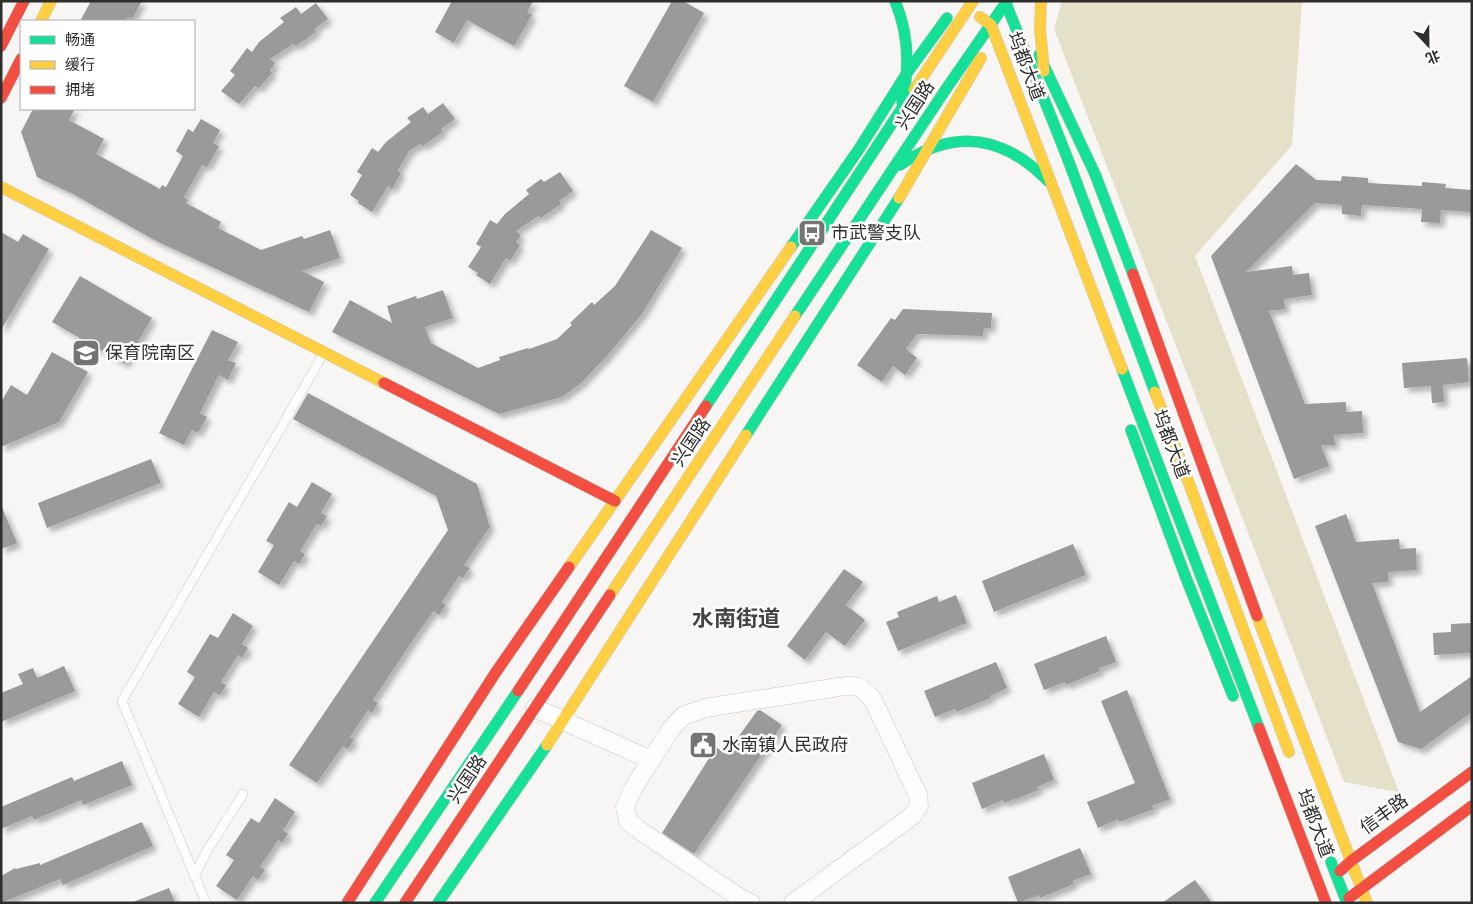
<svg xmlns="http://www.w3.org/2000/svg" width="1473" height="904" font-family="Karla,'Noto Sans SC',sans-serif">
	<defs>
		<filter id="shadow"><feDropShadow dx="4.5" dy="4.5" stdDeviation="2.5" flood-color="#0004"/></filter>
	</defs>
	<rect width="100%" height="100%" fill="#f7f6f5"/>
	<polygon fill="#e5e0c8" points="1062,1 1302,1 1292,145 1195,256 1399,792 1344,782 1054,29"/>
	<g fill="#9b9a99" filter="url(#shadow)">
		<polygon points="91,1 142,1 132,19 128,17 126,21 80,21"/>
		<polygon points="452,1 533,1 527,12 532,15 514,46 467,20 454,43 435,32"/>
		<polygon points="672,1 683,1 704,13 653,102 624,86"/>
		<polygon points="316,3 328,19 314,29 316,32 296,46 293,44 270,59 275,63 270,70 272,73 259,88 255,86 239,104 221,91 235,75 230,71 247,48 252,52 259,42 284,22 280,18 296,7 301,14"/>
		<polygon points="443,103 455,119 441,129 443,132 423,146 420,144 409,151 398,170 401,173 392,189 388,186 372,212 358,203 359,201 350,195 362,175 357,172 372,148 378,152 386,142 411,122 407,118 423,107 428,114"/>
		<polygon points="33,109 75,109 69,120 104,139 96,154 160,189 162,185 166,187 183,156 176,151 188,129 193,132 201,119 220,130 213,143 219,146 207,167 202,165 184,197 188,200 186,203 221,222 218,228 261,250 302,236 304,239 330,230 340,258 302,271 324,282 309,312 156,241 73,194 37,177 21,132"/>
		<polygon points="1296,164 1316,180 1341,181 1342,176 1368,178 1368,183 1422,186 1422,182 1446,184 1445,188 1472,190 1472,200 1471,212 1441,210 1440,223 1421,222 1422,209 1362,205 1361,216 1342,214 1342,205 1315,203 1246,272 1292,266 1293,275 1309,273 1312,295 1284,299 1285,309 1269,311 1305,404 1346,402 1346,412 1362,411 1363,433 1334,435 1335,445 1321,445 1329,466 1294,479 1211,256"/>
		<polygon points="560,172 573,191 559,201 561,204 541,218 538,216 516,231 521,235 516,242 520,245 510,261 506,258 490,284 476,275 478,273 468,267 481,247 476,244 490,220 497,224 505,214 529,194 526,190 541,179 544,182"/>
		<polygon points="651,230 682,248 642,314 607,356 581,383 562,397 499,414 332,332 350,300 392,323 387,306 416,296 417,299 443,290 453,318 425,327 431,343 478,368 500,360 499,357 528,348 529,349 557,339 572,325 570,323 592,302 594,305 615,286"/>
		<polygon points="1,232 18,242 23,234 49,249 1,330"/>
		<polygon points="80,276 152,318 125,364 52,322"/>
		<polygon points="903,309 992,313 991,328 984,328 983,336 917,334 906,349 917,358 905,375 893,366 882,382 857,365 891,318 895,320"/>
		<polygon points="212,330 238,342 228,360 236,363 228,380 219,375 200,413 207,417 198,433 192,430 184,445 159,433"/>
		<polygon points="52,352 88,372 59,422 1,447 1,402 11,385 27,395"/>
		<polygon points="1467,358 1469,382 1443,385 1444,402 1432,403 1431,386 1404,388 1402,363"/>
		<polygon points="308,393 477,484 490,527 464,565 470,568 463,578 459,576 442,602 446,605 439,615 434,611 417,634 373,700 378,703 372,713 368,710 350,737 354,739 348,749 343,746 317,783 289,765 448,530 436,496 293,419"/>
		<polygon points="151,459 161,483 47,528 38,503"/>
		<polygon points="312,482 332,494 321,513 327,516 321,526 317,524 300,551 305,554 299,564 294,561 279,585 258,572 274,545 266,541 289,502 297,507"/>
		<polygon points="1,505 17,543 1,549"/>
		<polygon points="1346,514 1356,542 1399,539 1400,549 1416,548 1417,570 1388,572 1388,582 1372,583 1420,712 1472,676 1472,712 1421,749 1398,742 1315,526"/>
		<polygon points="1073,544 1086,575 994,612 982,581"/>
		<polygon points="844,569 863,582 846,605 865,620 845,646 826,632 805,660 787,646"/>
		<polygon points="956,595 967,623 898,651 886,622 899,617 897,612 937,596 939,602"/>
		<polygon points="233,613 253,626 242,644 248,648 242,658 238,655 221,682 226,685 220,695 214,692 199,717 178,704 195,677 187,672 210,634 218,638"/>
		<polygon points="1472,623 1472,653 1434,655 1433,633 1451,632 1451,624"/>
		<polygon points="1106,636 1116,662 1099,668 1100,671 1066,685 1065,682 1044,690 1034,664"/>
		<polygon points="996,662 1007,688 990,696 991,698 956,712 955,709 935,717 924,691"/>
		<polygon points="64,666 75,691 1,722 1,693 23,684 18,674 33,668 37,678"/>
		<polygon points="1127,690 1170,799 1152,806 1154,809 1119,822 1118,819 1098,828 1087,802 1135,783 1101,701"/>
		<polygon points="760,710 782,725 694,854 662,833 716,747 726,754 757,711"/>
		<polygon points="1044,754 1054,780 1037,787 1038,790 1024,796 1004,803 1003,800 982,809 972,783"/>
		<polygon points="122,761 132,785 83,805 81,800 34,820 32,816 1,829 1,807 72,777 74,781"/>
		<polygon points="275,798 295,812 283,830 288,834 282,843 278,840 260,867 265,870 258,880 253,876 237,900 216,886 234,860 226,855 251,818 259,823"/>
		<polygon points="142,822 153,846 63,885 60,879 1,903 1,876 15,868 16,869 40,863 40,865"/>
		<polygon points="1080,848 1091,874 1073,881 1074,884 1040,898 1039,895 1018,903 1008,877"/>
		<polygon points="1195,880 1212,903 1162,903 1189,884"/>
		<polygon points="169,888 175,903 133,903 133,902"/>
	</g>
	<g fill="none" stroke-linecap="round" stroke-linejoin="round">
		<defs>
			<g id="lane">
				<polyline points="194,876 207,851 243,794"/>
				<polyline points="206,903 122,701 278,433 323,354"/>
			</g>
			<g id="street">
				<polyline points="535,708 651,760"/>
				<path d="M751,903L739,897L639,830L628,821L625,807L633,789L651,760L671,729L683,716L705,708L832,688C853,685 859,682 873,700L918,795L919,806L912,816L793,903"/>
			</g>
			<g id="fast">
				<path d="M895,1C909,34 910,67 902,102"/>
				<polyline points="1005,1 1067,157 1155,392"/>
				<polyline points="1039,55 1095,174 1133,274"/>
				<path d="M900,165C954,128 1003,135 1048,181"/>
				<polyline points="791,247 859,149 907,73 947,18"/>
				<polyline points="795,316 946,89 1007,1"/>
				<polyline points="1122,369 1259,728"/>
				<polyline points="706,406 914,90"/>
				<polyline points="1131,430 1186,578 1233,696"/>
				<polyline points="746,435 899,198"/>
				<polyline points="1331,862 1347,903"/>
				<polyline points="375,903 518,691"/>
				<polyline points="438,903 547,745"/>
			</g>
			<g id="slow">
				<polyline points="1041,1 1040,29 1044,71"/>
				<polyline points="980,17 991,25 1122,369"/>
				<polyline points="41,21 51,1"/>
				<polyline points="914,90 973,1"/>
				<polyline points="1,187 384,383"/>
				<polyline points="899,198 981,58"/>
				<polyline points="1155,392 1289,752"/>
				<polyline points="569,567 791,247"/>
				<polyline points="610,595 795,316"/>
				<polyline points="1257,616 1367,903"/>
				<polyline points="547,745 746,435"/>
			</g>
			<g id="jam">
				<polyline points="1,46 24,1"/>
				<polyline points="1,98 21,59"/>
				<polyline points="1133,274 1257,616"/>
				<polyline points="384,383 615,501"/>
				<polyline points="518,691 706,406"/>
				<polyline points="1259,728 1326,903"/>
				<polyline points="1340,871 1351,861 1472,772"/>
				<polyline points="1349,898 1472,806"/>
				<polyline points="347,903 496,672 569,567"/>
				<polyline points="405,903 610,595"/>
			</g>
		</defs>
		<use href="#lane" stroke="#c8c7c6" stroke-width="10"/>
		<use href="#street" stroke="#c8c7c6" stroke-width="19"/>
		<use href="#fast" stroke="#c8c7c6" stroke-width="12"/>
		<use href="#slow" stroke="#c8c7c6" stroke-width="12"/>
		<use href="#jam" stroke="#c8c7c6" stroke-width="12"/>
		<use href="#lane" stroke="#fefefe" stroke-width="9"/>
		<use href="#street" stroke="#fefefe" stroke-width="18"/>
		<use href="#fast" stroke="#16e098" stroke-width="11"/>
		<use href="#slow" stroke="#ffcf43" stroke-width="11"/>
		<use href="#jam" stroke="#f24e42" stroke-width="11"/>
	</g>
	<defs>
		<symbol id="bus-square" viewBox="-11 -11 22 22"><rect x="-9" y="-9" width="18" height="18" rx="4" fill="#747473" stroke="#fff"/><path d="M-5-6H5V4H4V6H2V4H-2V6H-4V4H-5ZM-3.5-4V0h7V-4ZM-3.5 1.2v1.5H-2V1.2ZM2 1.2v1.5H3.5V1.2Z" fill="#fff"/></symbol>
		<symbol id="school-square" viewBox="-11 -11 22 22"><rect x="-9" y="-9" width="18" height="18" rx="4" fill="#747473" stroke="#fff"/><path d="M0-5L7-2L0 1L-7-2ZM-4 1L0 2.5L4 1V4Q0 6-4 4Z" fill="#fff"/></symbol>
		<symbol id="civic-square" viewBox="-11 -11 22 22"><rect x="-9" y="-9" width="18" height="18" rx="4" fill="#747473" stroke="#fff"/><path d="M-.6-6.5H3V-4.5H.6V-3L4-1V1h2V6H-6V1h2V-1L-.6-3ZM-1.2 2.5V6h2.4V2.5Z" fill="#fff"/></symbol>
	</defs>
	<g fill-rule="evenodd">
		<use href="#bus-square" x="796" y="217" width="32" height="32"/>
		<use href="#school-square" x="70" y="337" width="32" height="32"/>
		<use href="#civic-square" x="687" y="729" width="32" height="32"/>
	</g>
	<g text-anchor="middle" stroke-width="5" stroke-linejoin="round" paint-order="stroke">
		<g font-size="18" fill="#2e2e2d" stroke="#fff">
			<text transform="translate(1026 66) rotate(69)" y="6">坞都大道</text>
			<text transform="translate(915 105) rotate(-57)" y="6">兴国路</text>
			<text transform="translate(691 442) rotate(-56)" y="6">兴国路</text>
			<text transform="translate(1171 444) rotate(69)" y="6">坞都大道</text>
			<text transform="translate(467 779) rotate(-56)" y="6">兴国路</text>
			<text transform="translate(1384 814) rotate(-36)" y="6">信丰路</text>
			<text transform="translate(1315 823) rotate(69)" y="6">坞都大道</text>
		</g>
		<g font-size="18" fill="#2e2e2d" stroke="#fff" text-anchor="start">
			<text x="831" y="239">市武警支队</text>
			<text x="105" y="359">保育院南区</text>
			<text x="722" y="751">水南镇人民政府</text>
		</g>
		<g font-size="22" font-weight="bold" fill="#444441" stroke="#fff">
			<text x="736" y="626">水南街道</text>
		</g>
	</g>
	<rect width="1473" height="904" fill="none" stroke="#2e2e2d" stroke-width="5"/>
	<rect x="20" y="20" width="175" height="90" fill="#ffffff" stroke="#ababab"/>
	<rect x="30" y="36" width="25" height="8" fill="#16e098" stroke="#ababab"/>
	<text x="65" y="45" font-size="15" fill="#2e2e2d">畅通</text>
	<rect x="30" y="61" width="25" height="8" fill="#ffcf43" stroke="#ababab"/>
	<text x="65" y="70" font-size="15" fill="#2e2e2d">缓行</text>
	<rect x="30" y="86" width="25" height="8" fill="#f24e42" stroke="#ababab"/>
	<text x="65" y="95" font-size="15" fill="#2e2e2d">拥堵</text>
	<g transform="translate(1428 45) rotate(158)" stroke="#ffffff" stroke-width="4" paint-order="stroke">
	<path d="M0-4L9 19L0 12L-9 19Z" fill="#2e2e2d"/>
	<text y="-8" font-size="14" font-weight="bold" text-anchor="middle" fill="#2e2e2d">北</text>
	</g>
</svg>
